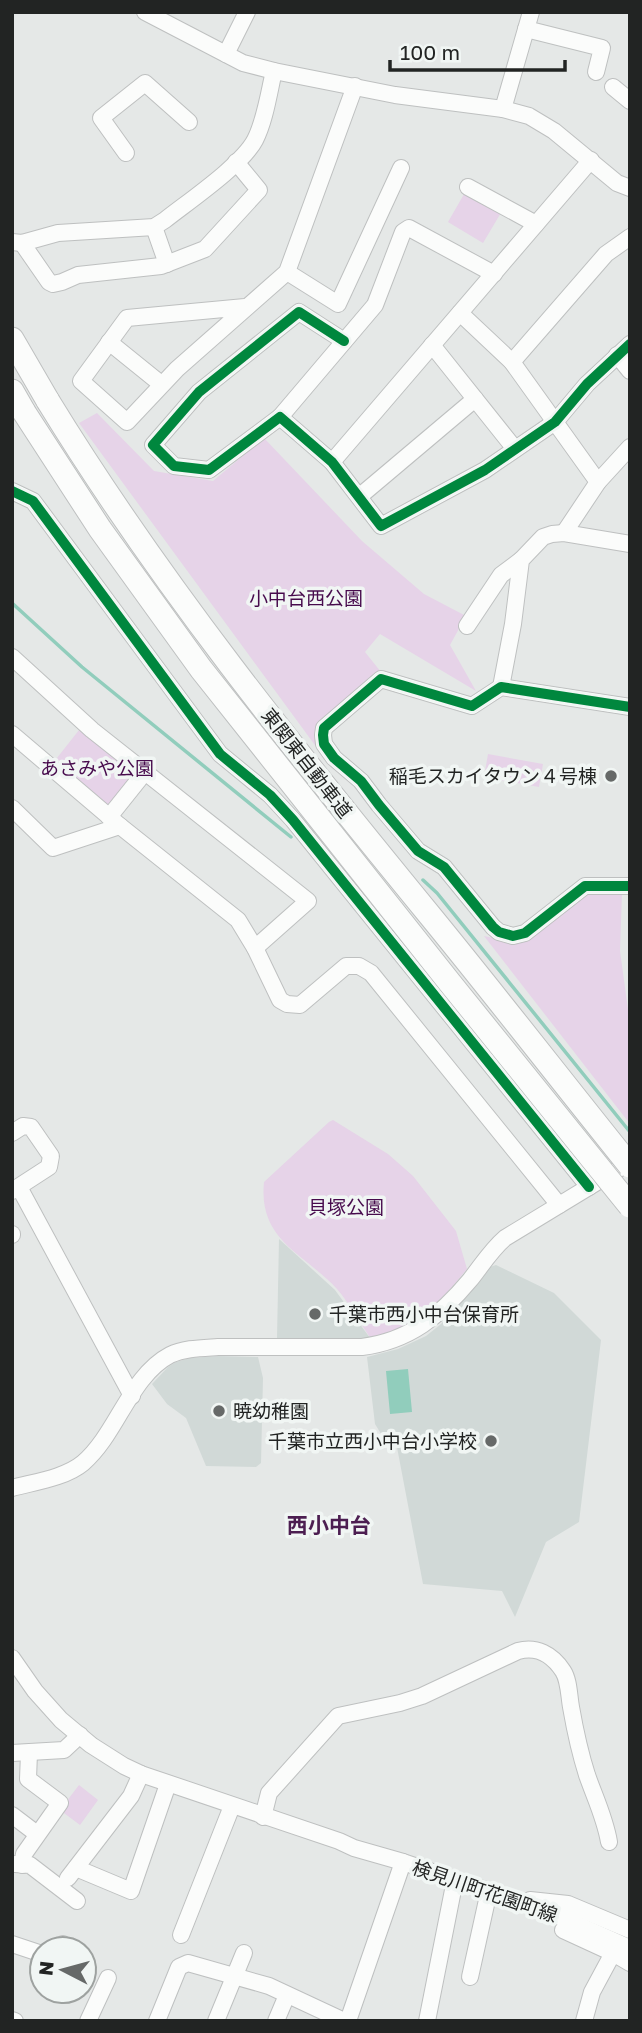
<svg xmlns="http://www.w3.org/2000/svg" width="642" height="2033" font-family="'Golos Text','Noto Sans JP',sans-serif">
	<rect width="100%" height="100%" fill="#e5e8e7"/>
	<g fill="#d1d9d7">
		<polygon points="279,1239 335,1290 370,1338 355,1341 277,1338"/>
		<polygon points="496,1265 554,1293 601,1340 579,1522 546,1542 515,1617 502,1591 423,1584 396,1442 383,1437 375,1424 367,1357 398,1349 426,1336 441,1324 490,1267"/>
		<polygon points="218,1356 258,1357 263,1378 261,1463 256,1467 206,1466 186,1418 167,1404 152,1384 168,1367 176,1362 190,1358"/>
	</g>
	<g fill="#e6d3e8">
		<polygon points="467,189 502,211 483,243 448,222"/>
		<polygon points="97,413 154,471 213,481 264,438 362,541 424,594 466,616 450,645 476,691 380,634 365,652 381,672 323,718 319,728 317,748 79,423"/>
		<polygon points="83,725 142,773 111,811 53,763"/>
		<polygon points="488,754 543,764 539,787 484,777"/>
		<polygon points="589,891 622,893 620,951 630,1024 630,1124 484,936 508,941"/>
		<path d="M333,1120L388,1154L413,1176L456,1231L467,1269L437,1305L396,1333L371,1339C360,1323 350,1304 337,1289C304,1253 258,1241 264,1182L329,1122Z"/>
		<polygon points="79,1785 98,1800 80,1825 60,1810"/>
	</g>
	<polygon fill="#91cdbc" points="408,1369 412,1412 390,1414 386,1371"/>
	<g fill="none" stroke-linecap="round" stroke-linejoin="round">
		<g stroke="#91cdbc" stroke-width="3.5">
			<polyline points="12,603 82,667 291,837"/>
			<polyline points="423,880 437,893 630,1132"/>
		</g>
		<defs>
			<g id="minor">
				<polyline points="145,12 243,63 274,71 395,95 503,109 529,116 554,131 617,183 630,188"/>
				<polyline points="526,29 602,48 596,72"/>
				<polyline points="226,54 247,12"/>
				<polyline points="613,87 630,101"/>
				<polyline points="503,109 531,12"/>
				<polyline points="126,153 101,118 145,83 189,122"/>
				<polyline points="468,187 536,224"/>
				<polyline points="154,227 167,264"/>
				<path d="M12,242L22,243L58,233L154,227L165,220C189,201 242,165 255,140C265,121 269,92 274,71"/>
				<polyline points="22,243 49,282 53,284 62,282 78,275 161,266 205,249 259,190 236,162"/>
				<polyline points="287,272 338,304 401,168"/>
				<polyline points="245,307 127,318 81,381 127,422 177,369 287,272 355,86"/>
				<polyline points="460,313 512,362 598,482"/>
				<polyline points="344,341 299,312 199,392 153,445 174,466 209,470 280,417 332,462 381,526 485,470 555,422 587,384 630,344"/>
				<polyline points="109,342 161,384"/>
				<polyline points="432,345 515,449"/>
				<polyline points="617,355 630,371"/>
				<polyline points="512,362 606,254 630,237"/>
				<polyline points="280,417 375,305 403,232 409,228 494,274"/>
				<polyline points="332,462 591,160"/>
				<polyline points="12,491 33,501 220,754 270,795 293,820 589,1187"/>
				<polyline points="360,496 475,399"/>
				<polyline points="564,533 598,482 630,447"/>
				<polyline points="467,626 501,575 521,560"/>
				<polyline points="12,657 92,730 308,901 255,948"/>
				<polyline points="501,687 513,624 521,560 543,537 552,534 564,533 630,544"/>
				<polyline points="630,707 501,687 472,706 381,679 324,728 323,735 324,744 334,758 361,781 379,805 418,851 444,867 493,927 499,932 513,936 525,933 585,886 630,886"/>
				<polyline points="12,734 120,826 238,920 255,948 280,1000 287,1004 300,1005 346,966 359,966 371,973 559,1205"/>
				<polyline points="12,808 53,848 120,826"/>
				<polyline points="109,817 145,772"/>
				<polyline points="12,1133 23,1126 31,1127 51,1156 49,1167 12,1191"/>
				<polyline points="19,1187 132,1396"/>
				<polyline points="12,1234 12,1235"/>
				<path d="M12,1488C34,1482 65,1478 83,1463C117,1434 130,1376 170,1355C184,1348 203,1348 218,1347H362C409,1341 440,1316 470,1280C482,1265 491,1250 505,1238L630,1162"/>
				<polyline points="12,1658 35,1691 61,1720 91,1745 124,1766 141,1774 339,1841 354,1848 403,1862 545,1910 630,1948"/>
				<polyline points="12,1753 64,1750 80,1735"/>
				<polyline points="12,1815 37,1834"/>
				<path d="M263,1817L269,1793L338,1716L400,1703L422,1696L518,1651C536,1646 552,1654 563,1671C569,1680 569,1696 571,1707C575,1730 580,1753 587,1775C595,1798 605,1818 609,1842"/>
				<polyline points="15,1864 30,1865 77,1901"/>
				<polyline points="22,1865 24,1854 60,1803 28,1779 29,1753"/>
				<polyline points="76,1868 131,1891 168,1784"/>
				<polyline points="68,1878 131,1796 141,1774"/>
				<polyline points="530,1900 568,1904 630,1930"/>
				<polyline points="563,1930 613,1953 630,1963"/>
				<polyline points="181,1935 232,1806"/>
				<polyline points="12,1944 42,1954"/>
				<polyline points="61,1949 63,1944"/>
				<polyline points="470,1977 489,1891"/>
				<polyline points="12,2020 15,2021"/>
				<polyline points="88,2021 108,1978"/>
				<polyline points="157,2021 179,1967 188,1963 269,1986 344,2021"/>
				<polyline points="216,2021 244,1953"/>
				<polyline points="276,2021 287,1995"/>
				<polyline points="348,2021 403,1862"/>
				<polyline points="427,2021 455,1880"/>
				<polyline points="584,2021 592,1992 613,1953"/>
			</g>
			<g id="highway">
				<polyline points="12,339 48,401"/>
				<polyline points="12,391 24,412"/>
			</g>
		</defs>
		<use href="#minor" stroke="#bec0c0" stroke-width="18"/>
		<use href="#highway" stroke="#bec0c0" stroke-width="25"/>
		<use href="#minor" stroke="#fbfcfb" stroke-width="16"/>
		<use href="#highway" stroke="#fbfcfb" stroke-width="23"/>
		<defs>
			<g id="highway-bridge">
				<path d="M48,401C160,584 296,752 432,918C499,1000 564,1084 630,1166"/>
				<polyline points="24,412 100,529 201,669 450,983 630,1206"/>
			</g>
		</defs>
		<use href="#highway-bridge" stroke="#bec0c0" stroke-width="25" stroke-linecap="butt"/>
		<use href="#highway-bridge" stroke="#fbfcfb" stroke-width="23"/>
		<defs>
			<g id="cycleway">
				<polyline points="344,341 299,312 199,392 153,445 174,466 209,470 280,417 332,462 381,526 485,470 555,422 587,384 630,344"/>
				<polyline points="12,491 33,501 220,754 270,795 293,820 589,1187"/>
				<polyline points="630,707 501,687 472,706 381,679 324,728 323,735 324,744 334,758 361,781 379,805 418,851 444,867 493,927 499,932 513,936 525,933 585,886 630,886"/>
			</g>
		</defs>
		<use href="#cycleway" stroke="#f1f6f4" stroke-width="15"/>
		<use href="#cycleway" stroke="#00873e" stroke-width="10"/>
	</g>
	<g fill="#666968" stroke="#f1f6f4" stroke-width="2.5">
		<circle cx="611" cy="776" r="7"/>
		<circle cx="315" cy="1314" r="7"/>
		<circle cx="219" cy="1411" r="7"/>
		<circle cx="491" cy="1441" r="7"/>
	</g>
	<g text-anchor="middle" stroke-width="7" stroke-linejoin="round" paint-order="stroke">
		<g font-size="19" fill="#470b4d" stroke="#f1f6f4">
			<text x="306" y="605">小中台西公園</text>
			<text x="97" y="775">あさみや公園</text>
			<text x="346" y="1214">貝塚公園</text>
		</g>
		<g font-size="19" fill="#222423" stroke="#f1f6f4">
			<text transform="translate(307 763) rotate(52)" y="7">東関東自動車道</text>
			<text transform="translate(485 1891) rotate(19)" y="7">検見川町花園町線</text>
		</g>
		<g font-size="19" fill="#222423" stroke="#f1f6f4" text-anchor="end">
			<text x="597" y="783">稲毛スカイタウン４号棟</text>
			<text x="329" y="1321" text-anchor="start">千葉市西小中台保育所</text>
			<text x="233" y="1418" text-anchor="start">暁幼稚園</text>
			<text x="477" y="1448">千葉市立西小中台小学校</text>
		</g>
		<g font-size="21" font-weight="bold" fill="#4c1e51" stroke="#f1f6f4">
			<text x="329" y="1533">西小中台</text>
		</g>
	</g>
	<rect width="642" height="2033" fill="none" stroke="#222423" stroke-width="28"/>
	<g transform="translate(63 1970) rotate(276)"><circle r="33" fill="#f1f6f4" stroke="#9ea2a0" stroke-width="2"/>
	<path d="M0-5L12 26L0 18L-12 26Z" fill="#666968"/>
	<text y="-10" font-size="19" font-weight="bold" text-anchor="middle" fill="#222423">N</text>
	</g>
	<path d="M390 60v10h175v-10" fill="none" stroke="#222423" stroke-width="3.5"/>
	<text x="400" y="60" font-size="21" fill="#222423" stroke="#f1f6f4" stroke-width="5" paint-order="stroke">100 m</text>
</svg>
